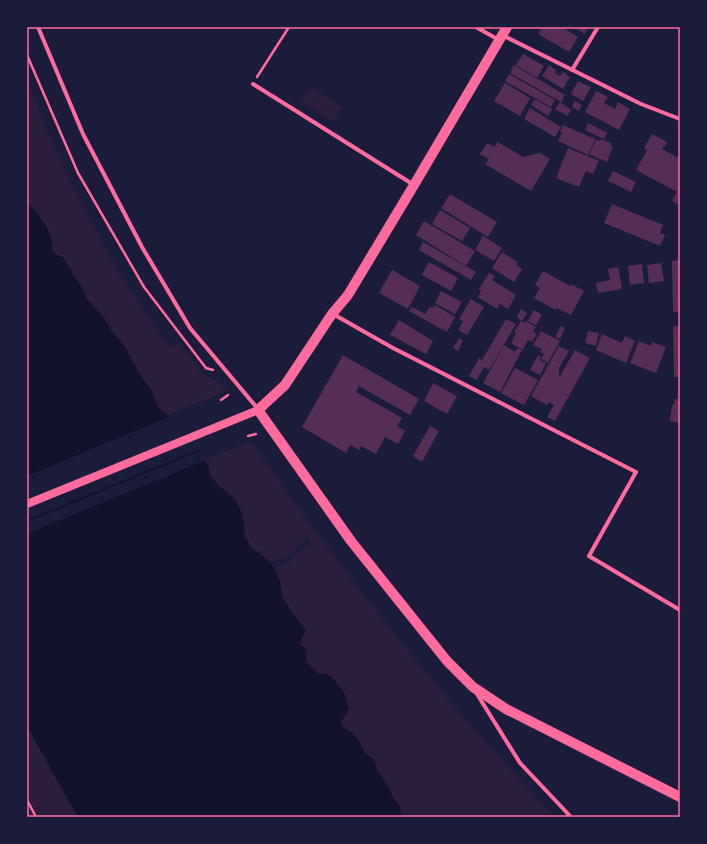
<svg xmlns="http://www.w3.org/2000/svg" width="707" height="844" font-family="Rubik,sans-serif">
	<rect width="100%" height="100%" fill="#1b1b3a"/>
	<g fill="#2a1e3b">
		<path d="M27,79L50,139L83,207L120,275L170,348L179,342L201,372L226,387L225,392L167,415L158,408L153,393L139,373L125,347L110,329L105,319L86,298L82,288L66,263L63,257C60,256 54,255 52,251C51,247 52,242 51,238C47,224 37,212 27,203Z"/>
		<polygon points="312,87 342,107 333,122 302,102"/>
		<path d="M247,443L254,446C346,576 444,703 556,817H401L400,807L393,798L389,788L377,770L374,760L370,756L365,753L362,747L352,733L344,728L340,722L327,674H319L307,663L306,649L300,645L302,637L291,611L283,598L280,583L275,569L288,562L311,542L308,537L285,558L272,562L267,560L258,552L252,549L245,537L243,515L234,498L220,487L210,476L208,465L204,460Z"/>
		<polygon points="27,726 78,817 27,817"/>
	</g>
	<path fill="#12122b" d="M27,203C37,212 47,224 51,238C52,242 51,247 52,251C54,255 60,256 63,257L66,263L82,288L86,298L105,319L110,329L125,347L139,373L153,393L158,408L167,415L208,465L210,476L220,487L234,498L238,505L243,515L245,537L252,549L258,552L267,560L275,569L280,583L283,598L291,611L306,630L302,637L300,645L306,649L307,663L319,674H327L331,676L344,692L349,710L340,723L344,728L352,733L357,738L362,747L365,753L370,756L374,760L377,770L389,788L393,798L400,807L401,817H78L27,726Z"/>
	<g fill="#1b1b3a">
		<polygon points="171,416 198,450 27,520 27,476"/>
		<polygon points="199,451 206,460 27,534 27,522"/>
	</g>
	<g fill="#542f53">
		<polygon points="542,27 562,27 578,37 569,52 538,34"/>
		<polygon points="573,27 589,27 585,34"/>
		<polygon points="523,54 544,66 537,78 516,65"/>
		<polygon points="514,65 565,95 561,102 510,73"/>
		<polygon points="549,65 556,70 555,73 560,76 563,72 570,77 563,89 542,76"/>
		<polygon points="509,74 555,100 551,107 505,81"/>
		<polygon points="578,81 591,87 583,101 571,94"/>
		<polygon points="505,83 530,98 520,116 494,101"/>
		<polygon points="596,91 608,97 604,103 615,109 618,102 630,109 619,130 585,112"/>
		<polygon points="535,99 552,109 548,116 531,105"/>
		<polygon points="575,101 582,105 579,111 572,107"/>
		<polygon points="560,102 571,110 567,116 555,109"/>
		<polygon points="530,108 561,127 555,137 524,119"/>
		<polygon points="588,123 607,133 604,139 585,130"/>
		<polygon points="563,125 595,139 588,155 558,141 562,133 560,132"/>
		<polygon points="652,134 667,142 665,147 664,146 662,149 680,159 680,206 672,201 677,192 636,170 647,150 644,148"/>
		<polygon points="600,139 611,143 610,145 613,146 607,162 589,154 596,140 600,141"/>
		<polygon points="498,142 523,157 540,153 550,159 531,191 485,164 489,159 480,154 487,143 494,147"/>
		<polygon points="568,148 599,161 593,174 586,171 579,187 556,178"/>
		<polygon points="613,171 636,182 631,192 608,181"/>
		<polygon points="450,194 497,222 488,237 441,208"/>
		<polygon points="612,204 663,225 660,233 665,235 660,246 604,223"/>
		<polygon points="440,210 470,228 462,241 432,224"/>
		<polygon points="424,221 475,251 466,266 416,235"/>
		<polygon points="483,236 502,248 494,261 475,250"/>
		<polygon points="423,242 476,272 471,280 419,250"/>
		<polygon points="502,252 518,262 516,265 522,269 514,282 492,268"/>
		<polygon points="680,260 680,312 673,312 672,261"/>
		<polygon points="429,262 458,278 451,291 422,275"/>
		<polygon points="661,263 664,281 649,283 647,265"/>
		<polygon points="642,264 644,283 630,285 628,266"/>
		<polygon points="618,267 622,289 598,293 596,283 610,280 608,269"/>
		<polygon points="392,270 420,286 408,309 379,293"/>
		<polygon points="543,271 570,286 571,284 584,291 571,315 557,308 556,310 534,298 540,288 535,285"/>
		<polygon points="489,273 495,276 492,280 516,295 508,309 500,304 497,309 478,297 481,291 479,289"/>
		<polygon points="441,291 462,302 455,314 435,303"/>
		<polygon points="471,299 484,307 467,335 458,330 463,321 459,319"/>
		<polygon points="435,305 455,317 447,332 409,311 412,307 425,314 430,306 433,308"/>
		<polygon points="521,309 527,313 522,321 517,317"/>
		<polygon points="534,310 542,315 536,325 528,321"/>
		<polygon points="506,319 516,324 489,370 484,367 477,380 469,376 479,358 482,360"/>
		<polygon points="399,320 433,341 426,354 390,335"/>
		<polygon points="521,321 525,323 526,321 536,327 533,332 537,334 532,342 528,340 523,350 511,343 516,333 514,332"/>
		<polygon points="561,326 565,328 560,339 555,337"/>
		<polygon points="673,326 680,326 680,377 674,377"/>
		<polygon points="541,331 560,341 548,363 541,359 544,354 540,352 542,349 533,345"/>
		<polygon points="588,331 599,333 596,346 585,343"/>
		<polygon points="602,334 622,343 625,336 635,341 626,363 596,350"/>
		<polygon points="459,338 463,341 458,351 453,348"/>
		<polygon points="639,341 651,346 652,342 666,347 656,373 630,363"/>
		<polygon points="504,345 515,352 518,348 522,350 500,392 483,383"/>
		<polygon points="559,346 569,351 559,368 559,375 560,376 575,350 590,358 555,421 547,417 554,405 549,402 547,405 531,396"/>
		<polygon points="343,355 419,399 410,415 359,386 356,392 402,418 397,426 405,431 398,444 385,437 376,454 361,446 359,450 350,445 346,453 302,427"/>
		<polygon points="538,355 541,357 540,360 546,363 540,375 530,370"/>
		<polygon points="515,368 538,380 524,405 501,393"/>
		<polygon points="433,383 457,396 447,414 424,401"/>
		<polygon points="675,399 680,400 680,423 670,421 672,405 674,405"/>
		<polygon points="430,426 439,431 422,462 413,456"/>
	</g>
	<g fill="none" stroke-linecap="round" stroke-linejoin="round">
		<g stroke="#ff6b9d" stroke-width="2.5">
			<polyline points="27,55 78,173 144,287 206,368 213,370"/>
			<polyline points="257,77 289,27"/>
			<polyline points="221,400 228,395"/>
			<polyline points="248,436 256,434"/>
			<polyline points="27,800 36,817"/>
		</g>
		<g stroke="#ff6b9d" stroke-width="4">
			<polyline points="38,27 83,134 142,247 190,328 258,409"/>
			<polyline points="476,27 499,40"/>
			<polyline points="502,35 641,104 680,119"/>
			<polyline points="572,70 598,27"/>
			<polyline points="253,84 414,185"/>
			<polyline points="333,314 393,348 636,472 589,556 680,610"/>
			<polyline points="477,694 520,763 571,817"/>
		</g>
		<polyline stroke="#ff6b9d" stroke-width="8" points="27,504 258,410"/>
		<polyline stroke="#ff6b9d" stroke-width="10" points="507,27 414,185 348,295 332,314 285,385 258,410 351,541 447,661 473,687 506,709 680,797"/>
	</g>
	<rect width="707" height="844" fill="none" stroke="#1b1b3a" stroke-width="56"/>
	<rect x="28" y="28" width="651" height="788" fill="none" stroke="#ff6b9d" stroke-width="1.5"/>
</svg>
